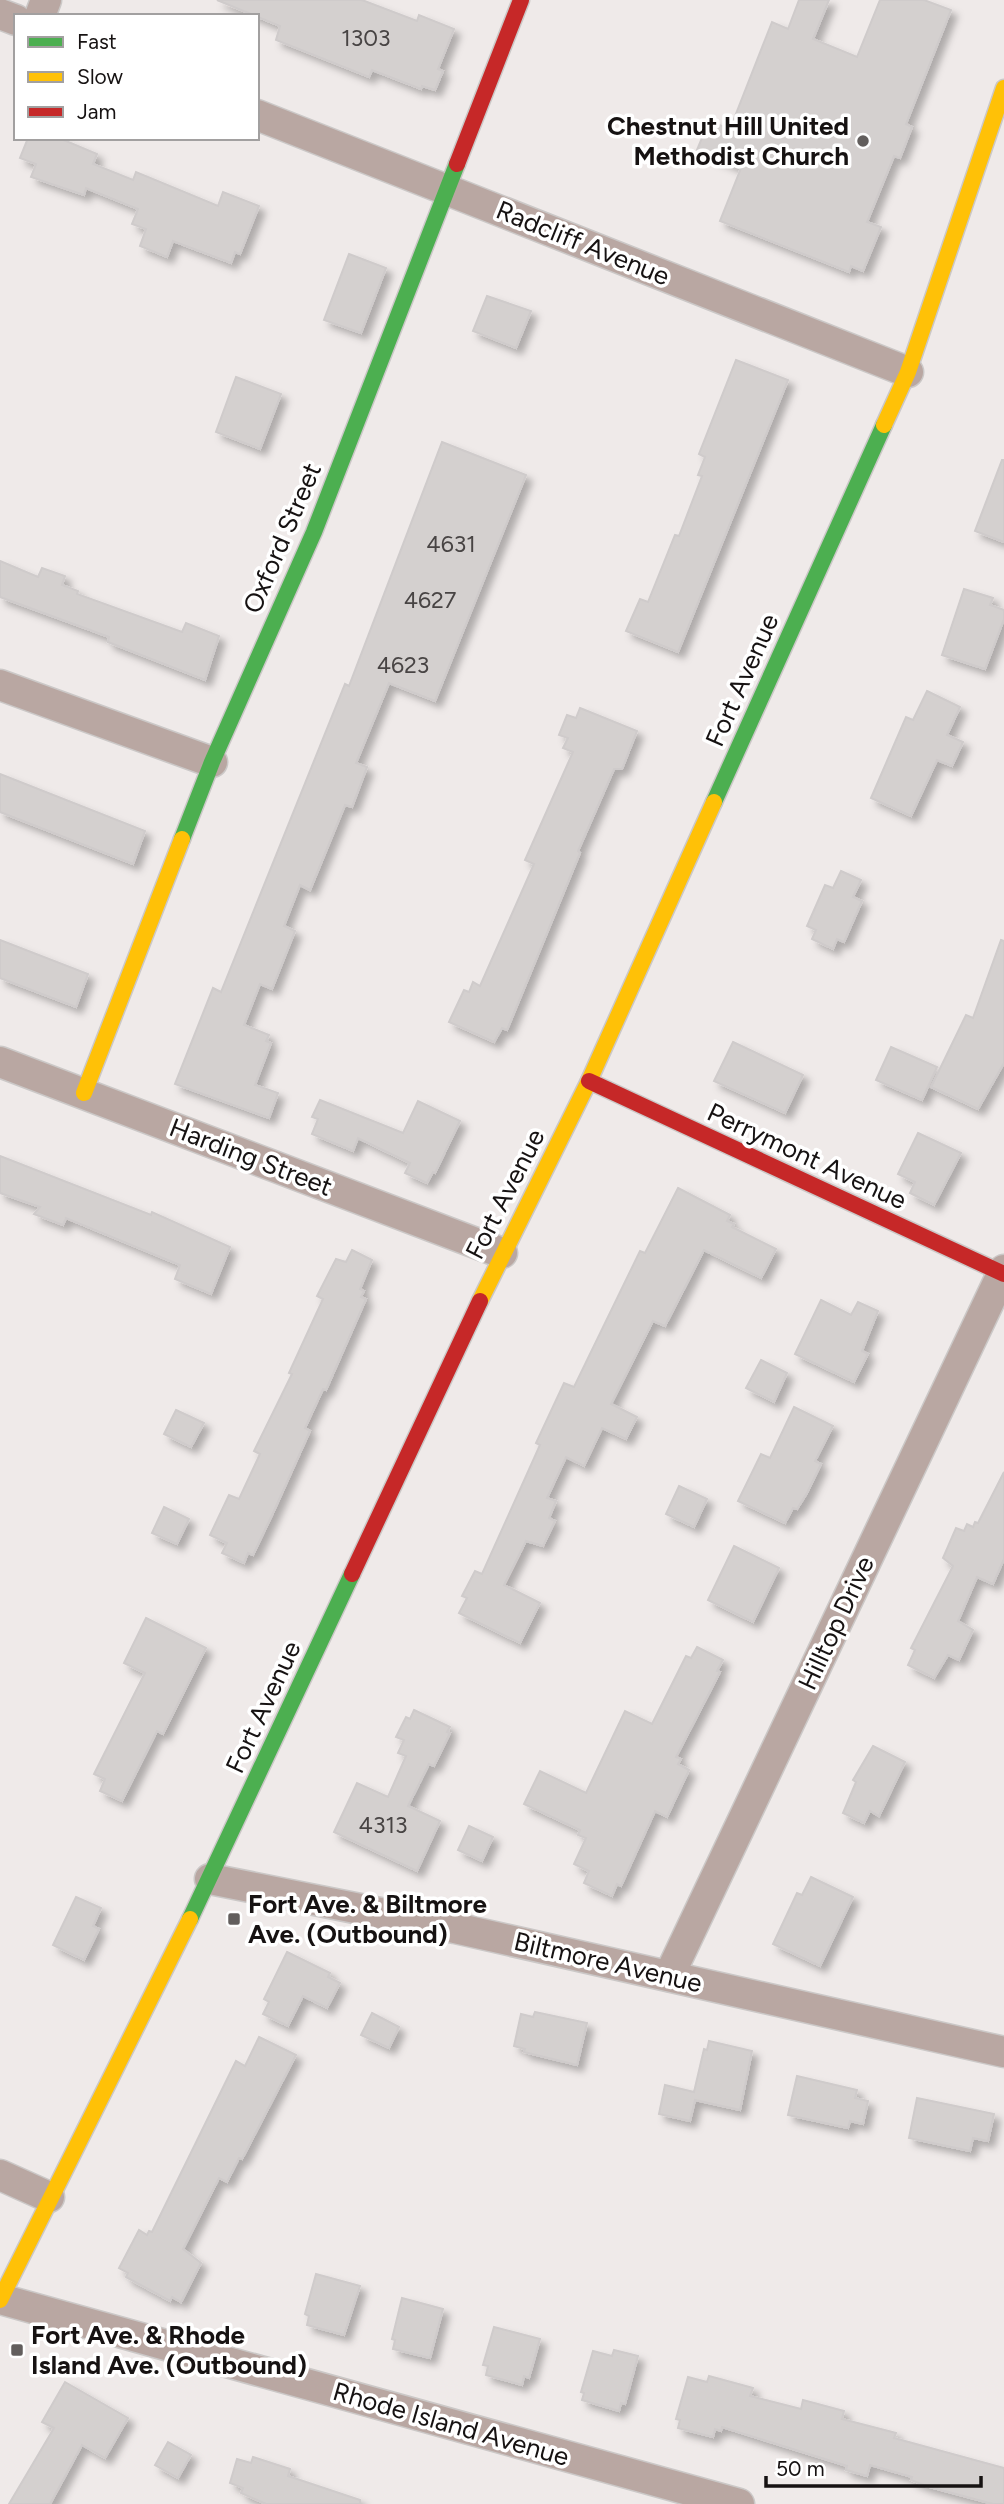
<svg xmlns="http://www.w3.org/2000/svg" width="1004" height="2504" font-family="Figtree,sans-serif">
	<defs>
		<filter id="shadow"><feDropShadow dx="6" dy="6" stdDeviation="3.5" flood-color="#0004"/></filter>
	</defs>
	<rect width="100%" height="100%" fill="#efeae9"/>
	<g fill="#d4d0cf" stroke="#cfcbcb" stroke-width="2" filter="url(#shadow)">
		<polygon points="217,0 362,0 417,21 419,15 454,29 438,69 443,71 435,90 422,86 421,89 372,70 369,77 276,40 280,26"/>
		<polygon points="799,0 829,0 813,39 857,57 880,0 924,0 951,10 906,124 912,127 900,158 894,156 867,222 881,227 863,271 851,266 849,272 720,221 741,168 697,150 709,121 730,129 772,22 788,29"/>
		<polygon points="28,138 59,138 97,154 93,164 133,180 136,172 218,206 223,192 259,206 240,254 235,252 231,263 173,241 167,257 140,246 146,229 132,224 138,209 86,188 84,195 31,177 36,164 20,158"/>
		<polygon points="349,254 386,268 361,333 324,320"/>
		<polygon points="487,296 531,311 516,348 473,331"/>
		<polygon points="736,360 788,380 678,652 626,631 640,599 648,602 675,535 679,536 702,476 698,475 705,457 699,454"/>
		<polygon points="236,377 281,394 260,449 216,432"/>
		<polygon points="442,442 526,475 435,701 389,683 356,763 367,767 352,807 345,805 310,890 300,885 284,926 295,931 272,989 260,984 244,1025 269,1035 266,1041 271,1043 255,1085 278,1093 269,1118 175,1084 213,988 221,992 345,684 349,686"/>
		<polygon points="1002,460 1004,460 1004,542 975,531"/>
		<polygon points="0,561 38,577 42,568 65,576 62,585 78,591 77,594 182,632 186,623 219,636 205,680 108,642 109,637 0,597"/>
		<polygon points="964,589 993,598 990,605 1004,610 1004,619 985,669 942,655"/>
		<polygon points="927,691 960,707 947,735 963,742 952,766 937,760 911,816 871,798 906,717 913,720"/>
		<polygon points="580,708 637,731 622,769 614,769 578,851 580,853 507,1030 502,1028 494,1042 449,1022 464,990 469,992 473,982 480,986 534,864 525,860 573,752 563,748 568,738 559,735 567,715 576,718"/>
		<polygon points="0,774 145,831 133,864 0,812"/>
		<polygon points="841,871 861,880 853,897 862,901 844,942 837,939 833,949 812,939 816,930 807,926 825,885 833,888"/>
		<polygon points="0,940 88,974 76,1007 0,978"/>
		<polygon points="1001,940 1004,941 1004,1063 978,1109 931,1087 966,1015 973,1018"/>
		<polygon points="733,1042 803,1075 785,1113 714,1081"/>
		<polygon points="891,1047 937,1067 922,1100 876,1080"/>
		<polygon points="320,1100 403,1133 418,1101 460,1121 435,1173 433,1172 427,1183 405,1173 410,1163 358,1138 353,1151 312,1134 318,1119 312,1117"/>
		<polygon points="918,1133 961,1153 934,1205 910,1193 915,1182 898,1174"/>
		<polygon points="0,1156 151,1215 152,1212 230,1247 211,1294 175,1279 180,1265 66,1218 63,1225 34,1214 40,1207 0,1193"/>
		<polygon points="678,1188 730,1215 727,1221 734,1224 732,1227 776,1249 761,1278 704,1250 665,1326 653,1321 611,1404 637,1417 626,1439 602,1428 584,1466 566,1457 547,1498 556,1501 549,1518 555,1521 543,1546 526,1541 504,1585 540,1603 520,1643 459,1613 467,1598 462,1596 475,1571 482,1574 540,1445 536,1443 564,1383 574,1387 640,1251 645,1253"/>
		<polygon points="352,1250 372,1260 360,1289 364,1291 361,1297 366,1299 326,1390 323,1389 305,1428 310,1431 273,1513 253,1555 248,1553 244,1563 222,1553 227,1543 210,1535 229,1495 239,1499 260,1454 254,1451 292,1374 289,1373 323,1299 317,1296 336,1259 346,1262"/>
		<polygon points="821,1300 851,1315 858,1302 878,1311 862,1351 868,1354 854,1382 795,1354"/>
		<polygon points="761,1360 787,1373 774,1402 746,1388"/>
		<polygon points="794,1407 833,1426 815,1461 821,1464 807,1493 797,1509 793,1508 785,1523 738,1501 761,1454 770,1458"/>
		<polygon points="176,1410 204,1423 191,1447 164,1434"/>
		<polygon points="1004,1472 1004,1559 993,1584 977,1577 958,1621 973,1630 959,1660 948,1655 934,1678 908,1665 915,1650 911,1648 953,1566 943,1558 956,1528 964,1531 967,1524 973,1527 975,1522 978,1523"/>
		<polygon points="679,1486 707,1499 694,1527 666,1514"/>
		<polygon points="164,1507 189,1519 177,1544 152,1533"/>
		<polygon points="734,1546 779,1568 753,1622 708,1600"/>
		<polygon points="146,1618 206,1648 163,1734 157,1731 122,1801 100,1791 105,1779 94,1774 145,1673 124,1663"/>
		<polygon points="697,1647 723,1660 717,1671 720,1672 676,1757 681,1759 678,1764 689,1770 667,1817 655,1811 621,1886 617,1884 612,1896 584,1883 589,1871 574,1864 586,1838 578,1835 580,1830 524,1804 540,1771 586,1793 625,1711 652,1724 686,1656 691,1658"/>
		<polygon points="414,1710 450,1727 447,1732 450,1733 434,1766 429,1764 408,1806 440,1821 417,1871 334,1832 357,1783 388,1797 406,1756 398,1753 404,1740 396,1737 406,1717 410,1719"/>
		<polygon points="873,1746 905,1762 879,1816 870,1811 864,1823 843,1813 856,1782 853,1780"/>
		<polygon points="469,1826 493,1837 482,1861 458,1850"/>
		<polygon points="811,1877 853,1897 820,1966 773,1944 797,1893 802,1895"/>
		<polygon points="76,1897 101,1908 93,1926 99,1929 84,1960 53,1945"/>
		<polygon points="287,1952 330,1973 328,1977 340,1983 327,2008 303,1996 288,2026 263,2014 269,2002 264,1999"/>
		<polygon points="535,2012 587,2023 577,2065 524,2052 525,2049 514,2046 521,2014 533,2017"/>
		<polygon points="372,2013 399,2027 389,2048 361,2035"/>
		<polygon points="259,2037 296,2055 242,2159 239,2158 227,2182 219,2178 183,2249 201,2263 181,2302 172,2297 170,2301 126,2277 128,2273 119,2268 139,2230 147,2235 149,2231 152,2232 236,2061 245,2066"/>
		<polygon points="709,2041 752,2051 740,2110 695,2100 690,2121 659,2114 665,2085 694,2092 704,2049 707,2050"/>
		<polygon points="797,2076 857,2090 855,2098 868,2101 863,2124 850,2121 848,2128 788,2115"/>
		<polygon points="917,2098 994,2114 988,2141 973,2138 970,2151 909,2138"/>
		<polygon points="316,2274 360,2286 344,2335 307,2325 309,2316 305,2314"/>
		<polygon points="402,2298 443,2309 430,2358 393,2349 395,2340 392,2339"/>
		<polygon points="494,2327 540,2339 529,2378 524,2376 522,2385 486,2375 488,2366 483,2365"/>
		<polygon points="614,2350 638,2356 625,2404 621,2403 619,2411 582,2400 584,2393 581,2392 593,2351 612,2356"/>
		<polygon points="709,2376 753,2388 750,2396 801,2409 803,2400 844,2411 842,2419 896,2433 894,2438 1004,2468 1004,2504 993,2504 926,2486 911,2480 912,2477 870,2465 867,2476 846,2470 847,2466 722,2427 721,2431 715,2429 713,2437 678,2428 680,2420 676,2419 688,2377 707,2382"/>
		<polygon points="65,2382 128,2418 105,2458 82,2445 50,2504 9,2504 54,2428 42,2422"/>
		<polygon points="168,2442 191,2455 178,2478 155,2465"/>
		<polygon points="253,2457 290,2469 288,2476 360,2500 360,2504 266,2504 241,2493 243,2488 230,2483 237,2459 251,2463"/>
	</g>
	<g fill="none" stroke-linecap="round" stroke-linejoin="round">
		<defs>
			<g id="street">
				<polyline points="0,14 16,20"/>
				<polyline points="40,16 46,0"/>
				<polyline points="257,115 908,372"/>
				<polyline points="0,685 212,762"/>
				<polyline points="0,1062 502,1253"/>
				<polyline points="210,1879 455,1928 1004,2052"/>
				<polyline points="669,1976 1004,1270"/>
				<polyline points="0,2175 49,2197"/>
				<polyline points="0,2299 739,2504"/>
			</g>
			<g id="fast">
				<polyline points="714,802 884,425"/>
				<polyline points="182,839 212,762 314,532 457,164"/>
				<polyline points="190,1919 352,1574"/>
			</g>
			<g id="slow">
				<polyline points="884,425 908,372 1004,88"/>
				<polyline points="84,1093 182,839"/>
				<polyline points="480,1301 589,1081 714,802"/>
				<polyline points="0,2300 190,1919"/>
			</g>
			<g id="jam">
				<polyline points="457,164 521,0"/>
				<polyline points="589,1081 1004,1274"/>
				<polyline points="352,1574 480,1301"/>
			</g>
		</defs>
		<use href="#street" stroke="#cbc8c7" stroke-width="33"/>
		<use href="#fast" stroke="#cbc8c7" stroke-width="19"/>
		<use href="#slow" stroke="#cbc8c7" stroke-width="19"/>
		<use href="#jam" stroke="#cbc8c7" stroke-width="19"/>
		<use href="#street" stroke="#b9a7a2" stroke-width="30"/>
		<use href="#fast" stroke="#4caf50" stroke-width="16"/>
		<use href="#slow" stroke="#ffc107" stroke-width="16"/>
		<use href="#jam" stroke="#c62828" stroke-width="16"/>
	</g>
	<g fill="#625e5d" stroke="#fff" stroke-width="2.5">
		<circle cx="863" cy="141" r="7"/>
		<rect x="227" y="1912" width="14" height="14" rx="3.5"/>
		<rect x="10" y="2343" width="14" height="14" rx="3.5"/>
	</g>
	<g text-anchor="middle" stroke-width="7" stroke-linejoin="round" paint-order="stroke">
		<g font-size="23" fill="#484444">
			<text x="366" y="46">1303</text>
			<text x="451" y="552">4631</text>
			<text x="430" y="608">4627</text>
			<text x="403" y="673">4623</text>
			<text x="383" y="1833">4313</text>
		</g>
		<g font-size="26" font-weight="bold" fill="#161212" stroke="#fff" text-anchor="start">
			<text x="849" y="135" text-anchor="end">Chestnut Hill United<tspan x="849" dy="30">Methodist Church</tspan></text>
			<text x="248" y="1913">Fort Ave. &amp; Biltmore<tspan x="248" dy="30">Ave. (Outbound)</tspan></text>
			<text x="31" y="2344">Fort Ave. &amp; Rhode<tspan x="31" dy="30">Island Ave. (Outbound)</tspan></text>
		</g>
		<g font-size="26" fill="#161212" stroke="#fff">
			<text transform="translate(583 243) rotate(22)" y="9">Radcliff Avenue</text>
			<text transform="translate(282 538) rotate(-67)" y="9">Oxford Street</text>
			<text transform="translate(742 680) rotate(-66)" y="9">Fort Avenue</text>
			<text transform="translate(807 1156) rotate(25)" y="9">Perrymont Avenue</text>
			<text transform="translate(251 1157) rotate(21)" y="9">Harding Street</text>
			<text transform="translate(505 1194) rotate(-63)" y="9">Fort Avenue</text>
			<text transform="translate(836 1623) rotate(-65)" y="9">Hilltop Drive</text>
			<text transform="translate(263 1707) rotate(-65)" y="9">Fort Avenue</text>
			<text transform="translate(608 1962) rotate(13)" y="9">Biltmore Avenue</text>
			<text transform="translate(451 2424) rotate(16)" y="9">Rhode Island Avenue</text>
		</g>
	</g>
	<rect x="14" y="14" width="245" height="126" fill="#ffffff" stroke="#a2a0a0" stroke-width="2"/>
	<rect x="28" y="37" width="35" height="10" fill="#4caf50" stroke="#a2a0a0" stroke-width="2"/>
	<text x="77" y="49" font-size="21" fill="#161212">Fast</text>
	<rect x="28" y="72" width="35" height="10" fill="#ffc107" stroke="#a2a0a0" stroke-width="2"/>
	<text x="77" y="84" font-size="21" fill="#161212">Slow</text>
	<rect x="28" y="107" width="35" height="10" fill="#c62828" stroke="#a2a0a0" stroke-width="2"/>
	<text x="77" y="119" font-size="21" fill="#161212">Jam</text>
	<path d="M766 2476v10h215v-10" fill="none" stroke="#161212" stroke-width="3.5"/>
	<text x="776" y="2476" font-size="21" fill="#161212" stroke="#ffffff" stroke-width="5" paint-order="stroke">50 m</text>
</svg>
